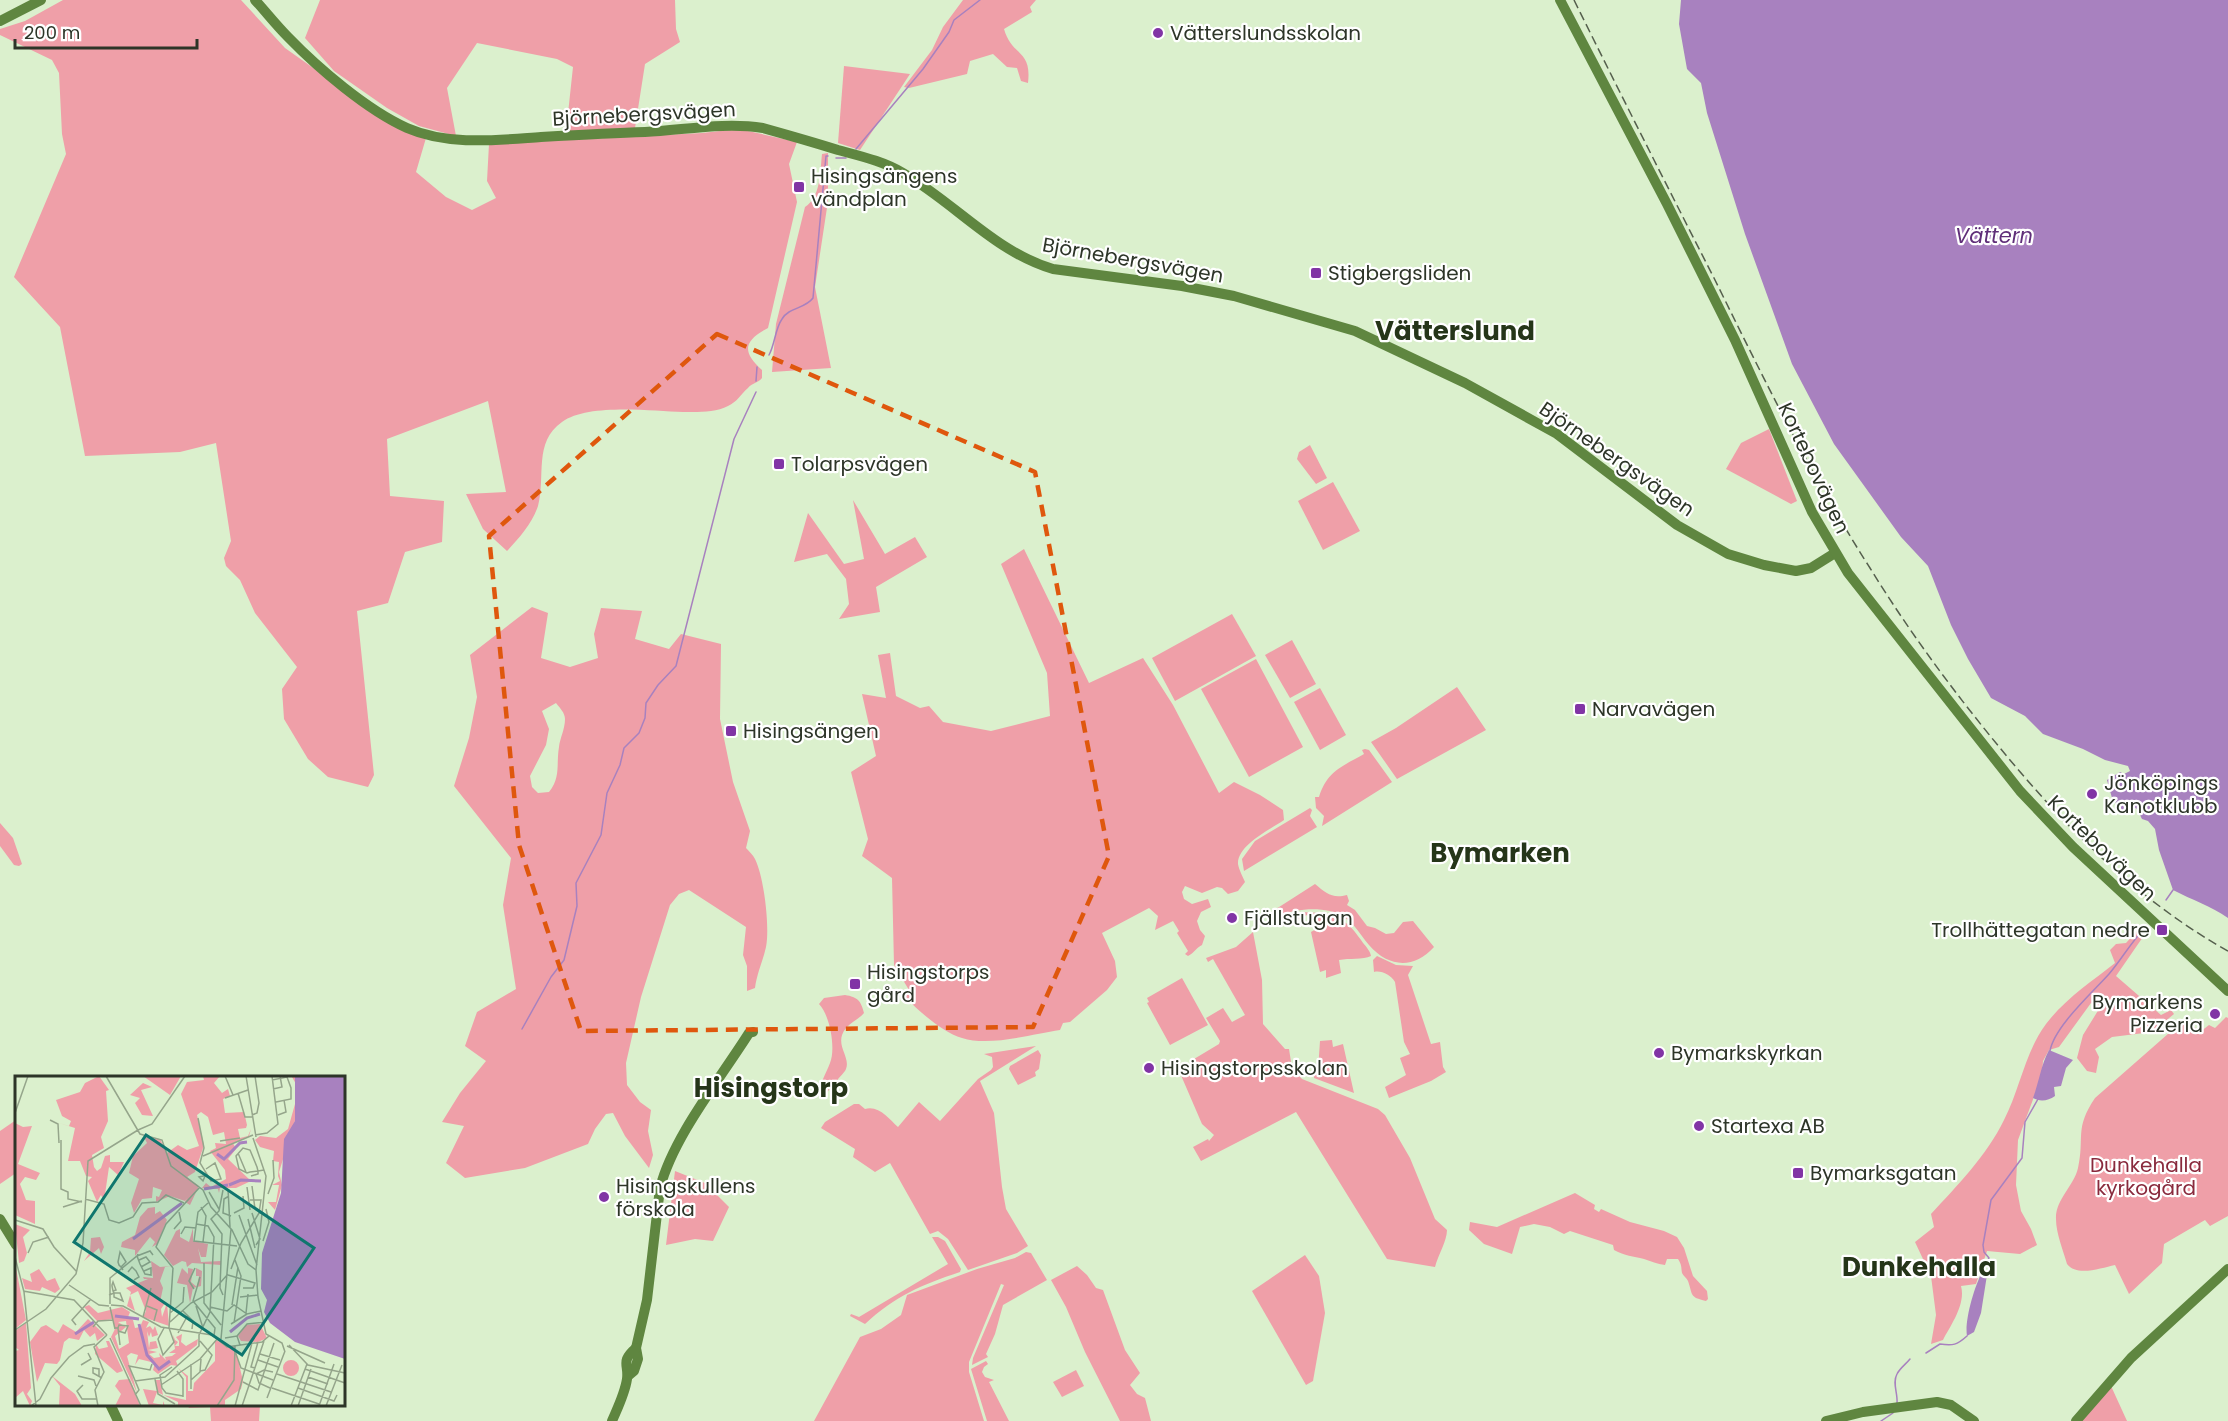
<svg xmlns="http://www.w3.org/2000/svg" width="2228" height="1421" font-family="Poppins,sans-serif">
	<rect width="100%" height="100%" fill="#dbf0cd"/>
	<g fill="#ef9fa8" fill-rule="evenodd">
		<path d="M63,0H241L285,48L391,123L426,138L416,172L446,197L472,210L496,198L487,181L489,144L702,133L739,129L797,142L789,164L797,202L768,328C743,341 742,352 762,370V378C758,383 752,383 748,388C741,394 737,402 728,406C715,413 697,412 683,412C651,411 588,403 562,422C533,442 546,477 538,506C532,524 519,538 507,551L483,529L466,494L506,492L488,401L387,439L390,496L444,501L442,542L405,552L388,603L357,611L374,775L368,787L328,777L308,759L284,719L282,689L297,667L255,613L240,580L226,566L224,558L231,541L216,443L180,452L85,456L60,327L14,277L66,154L62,134L59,73L52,60L0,35V29L25,21Z"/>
		<polygon points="320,0 675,0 676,29 680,42 645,64 635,128 566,132 573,67 557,59 477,43 447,88 456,136 419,126 387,108 334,71 305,38"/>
		<path d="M963,0H1036L1030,7L1032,12L1004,29C1012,57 1032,49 1028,83L1021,81L1017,68L1007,67L993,54L970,61L967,74L909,88L904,87L932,50L943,27Z"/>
		<polygon points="844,66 910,74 860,150 838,143"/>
		<path d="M828,153V201L815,287L831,368L772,372L776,324L805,207C821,197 820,172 822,154Z"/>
		<polygon points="1769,429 1797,501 1791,504 1726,469 1741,443"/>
		<polygon points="1310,445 1327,478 1316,484 1297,459 1299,452"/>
		<polygon points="1333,482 1360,531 1323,550 1298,501"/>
		<polygon points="853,500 885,554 915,537 927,557 876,587 880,612 839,619 849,604 846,579 827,554 794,562 808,513 844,564 864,559"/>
		<path d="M1024,549L1089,683L1143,658L1173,705L1219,793L1234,782L1260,795L1283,810L1284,820C1271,829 1237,845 1238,864C1239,870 1243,877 1245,882L1238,891L1228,894L1222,888L1217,887L1202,893L1185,886L1182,892L1184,899L1192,904L1208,899L1211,907L1201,912L1197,921L1200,930L1205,936L1202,945C1196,948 1194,953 1188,956L1185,954L1188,951L1177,933L1179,931L1173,921L1155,930L1158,916L1149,908L1102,933L1115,961L1117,977L1107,990L1070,1022L1063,1023L1060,1030C1032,1034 990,1047 962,1038C942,1032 920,1012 905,997L909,990L894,965L892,878L862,856L868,839L851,772L876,756L862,694L886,698L878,655L890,653L896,696L920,708L929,706L943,722L991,731L1050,716L1047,673L1001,564Z"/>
		<path d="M532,607L548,613L541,658L570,667L598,658L594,634L601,608L642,611L635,639L669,649L681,634L721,644L720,719L733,782L750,831L746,848C749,851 753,855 755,859C764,877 770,927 766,947C763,961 757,973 755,988L747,991V966L743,955L746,927L689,890L679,894L670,905L641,997L626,1063L627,1085L640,1102L651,1110L648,1131L653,1155L649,1168L625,1136L613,1113L606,1114L595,1129L588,1144L525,1168L465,1178L446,1163L464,1126L442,1122L460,1093L486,1061L465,1046L477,1012L516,989L503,905L511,858L454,786L469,738L477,697L470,655ZM556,703C560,708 565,713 565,719C565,729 560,738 559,747C556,765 561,777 549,792L538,793L532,787L530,776L546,745L549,729L542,711Z"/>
		<polygon points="1232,614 1256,656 1175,701 1152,658"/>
		<polygon points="1292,640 1316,684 1290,698 1265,655"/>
		<polygon points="1256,659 1303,747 1249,777 1201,689"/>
		<polygon points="1457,687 1486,730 1397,779 1371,742 1396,728"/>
		<polygon points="1320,688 1346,735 1320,750 1294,702"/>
		<path d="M1365,749L1369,750L1392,782L1322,826L1324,816L1316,808L1315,797H1319C1327,771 1343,766 1364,754L1362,750Z"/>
		<polygon points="1310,808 1312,810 1310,816 1317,827 1244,871 1242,859 1255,841"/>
		<polygon points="0,823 13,838 22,864 19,866 14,865 0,846"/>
		<path d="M1315,884C1326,893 1332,899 1347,895L1349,901L1347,905L1355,910L1367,926L1375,928L1386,934L1394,933L1403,922L1413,921L1434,947C1414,969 1389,968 1369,945C1361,936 1355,924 1344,917C1328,906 1298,908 1280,915L1276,909Z"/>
		<path d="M1300,912C1331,913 1343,914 1361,940C1365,946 1370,950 1371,956C1363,960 1349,958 1339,960L1341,973L1326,978V970L1320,972L1311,932L1318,928L1307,915L1283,926L1281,918Z"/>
		<path d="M2138,930L2145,934L2116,976L2161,1015L2171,1010L2174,1014L2152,1032L2112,1037L2095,1049L2099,1057L2096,1073L2087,1071L2077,1058L2083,1035L2099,1009L2091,1003L2059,1047L2049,1050L2043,1061L2042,1075L2018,1140L2016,1185L2021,1211L2031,1229L2037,1245L2020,1254L1987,1251L1976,1284L1961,1286C1966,1304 1951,1325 1943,1340L1931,1344L1936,1315L1931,1276L1915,1242L1934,1227L1931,1214C1957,1186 1987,1155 2004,1120C2020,1089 2025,1052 2046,1024C2065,999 2091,982 2115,963L2110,950L2116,944L2126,943Z"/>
		<path d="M1253,932L1262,980L1263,1024L1285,1049H1289L1292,1068L1302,1079L1378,1109L1385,1115L1410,1158L1435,1219L1447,1230C1447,1241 1438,1255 1435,1267L1387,1259L1296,1112L1201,1161L1193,1147L1208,1139L1209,1141L1214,1135L1202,1124L1180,1073L1196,1064L1194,1059L1219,1044L1220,1041L1206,1018L1223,1008L1232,1022L1245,1015L1213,959L1208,962L1206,958L1236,947Z"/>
		<path d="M1377,956L1396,965L1413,966L1408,975L1431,1044L1440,1042L1443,1067L1446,1072L1431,1081L1389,1098L1385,1087L1406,1075L1400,1058L1410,1054L1404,1042L1395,982C1391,975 1381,970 1374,972L1373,960Z"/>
		<polygon points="1182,978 1208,1025 1170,1045 1147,1003 1149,1002 1147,998"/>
		<path d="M845,995C858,997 861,1001 864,1013C859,1019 851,1022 846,1028C833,1044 851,1056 846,1069C845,1073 830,1086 826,1095L821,1096L819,1094C820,1082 826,1074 830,1063C836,1049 830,1015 819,1004L824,998Z"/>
		<path d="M2226,1017L2228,1018V1216L2210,1226L2205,1220L2164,1244L2162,1263L2129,1294L2115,1265C2101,1268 2077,1277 2067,1264C2063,1250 2056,1233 2056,1219C2055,1200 2074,1186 2078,1168C2085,1137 2074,1129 2095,1098L2185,1019L2200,1032L2209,1025L2215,1028Z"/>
		<polygon points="1332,1040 1333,1047 1343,1044 1354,1093 1314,1078 1314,1072 1318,1070 1320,1041"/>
		<path d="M1036,1046L980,1081L994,1113L1002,1187L1006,1209L1028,1246L1017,1253L968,1270L948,1239L938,1231L930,1234L890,1163L875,1172L853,1157L855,1149L821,1128L825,1122L854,1104H859L865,1109C879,1105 889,1119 898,1127L919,1102L940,1121L978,1079L991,1070L993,1067L992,1057L984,1054Z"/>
		<polygon points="1038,1050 1041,1055 1039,1069 1035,1072 1036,1076 1018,1085 1009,1069 1010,1066"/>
		<polygon points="16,1120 16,1173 0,1184 0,1131"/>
		<polygon points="675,1171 705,1183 729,1207 713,1241 695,1239 666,1245"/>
		<path d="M1575,1193L1595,1205L1594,1209L1599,1212L1601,1209L1630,1222L1664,1231L1677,1237L1684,1248L1693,1276L1707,1291L1708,1299L1706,1301C1689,1297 1693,1295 1688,1281C1687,1278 1683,1276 1682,1273C1681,1267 1682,1265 1678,1259H1667L1665,1265C1657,1264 1651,1261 1644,1259C1633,1256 1625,1256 1614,1250L1613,1245L1570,1231L1564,1234L1550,1227L1534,1224L1520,1227L1512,1254L1484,1244L1469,1230L1470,1222L1497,1227Z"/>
		<path d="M932,1237H938L945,1241L961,1269L960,1272C921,1285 895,1296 865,1324L850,1316L851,1314L859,1317L948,1264Z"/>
		<polygon points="1026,1252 1031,1253 1047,1280 1003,1305 995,1334 986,1354 988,1357 972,1365 973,1358 1004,1285 1001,1284 969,1362 969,1372 984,1421 814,1421 860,1337 881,1329 901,1315 907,1295 977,1269 1015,1258"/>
		<polygon points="1305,1255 1319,1276 1325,1313 1313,1381 1306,1385 1252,1291"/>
		<polygon points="1077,1266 1087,1275 1096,1288 1103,1290 1125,1350 1140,1373 1130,1385 1137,1394 1145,1398 1151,1421 1120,1421 1085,1352 1066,1307 1051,1280"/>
		<polygon points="986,1361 988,1364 984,1367 982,1372 985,1377 994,1380 989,1382 1009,1421 987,1421 971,1369"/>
		<polygon points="1076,1370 1084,1386 1062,1397 1053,1382"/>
		<polygon points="2111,1386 2127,1421 2082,1421"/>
		<polygon points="187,1405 260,1405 259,1421 211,1421 210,1407 189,1408"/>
	</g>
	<g fill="#a881bf">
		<path d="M1681,0H2228V918C2211,906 2192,900 2173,890L2159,850L2155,829L2148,821L2142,819L2137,809L2130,805L2124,813L2112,798L2107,780L2120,772L2124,774L2130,771L2128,766L2105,760L2083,749L2043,734L2025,716L1991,698L1968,659L1951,625L1928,566L1901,537L1834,444L1792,364L1745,234L1707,113L1701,83L1687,69L1679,24Z"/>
		<path d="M2049,1050L2073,1060L2066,1068L2061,1086L2054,1087L2055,1096C2048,1101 2040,1102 2033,1098C2039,1082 2041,1065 2049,1050Z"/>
		<path d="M1988,1262L1989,1266H1986L1984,1274L1987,1275L1981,1313L1974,1332L1967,1336C1964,1319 1977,1276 1988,1262Z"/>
	</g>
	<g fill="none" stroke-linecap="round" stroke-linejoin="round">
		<g stroke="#a881bf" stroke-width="1.5">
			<polyline points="856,149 923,69 949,32 954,20 980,0"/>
			<polyline points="836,158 846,158"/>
			<path d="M769,355C775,344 775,329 782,319C789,307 805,309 813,298L826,156H828"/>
			<polyline points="756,381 757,367"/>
			<polyline points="2166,900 2173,890"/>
			<polyline points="522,1029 551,977 564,960 577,906 576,883 601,835 607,793 620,765 624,748 639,733 645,718 646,703 658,685 676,666 734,439 756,392"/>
			<path d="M2050,1051C2054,1027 2092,993 2109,974C2121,960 2130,944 2143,930"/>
			<polyline points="1987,1262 1989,1258 1984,1252 1983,1245 1991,1200 2022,1158 2025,1122 2038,1099"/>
			<path d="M1926,1353L1940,1344C1953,1346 1957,1345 1967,1336"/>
			<path d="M1897,1403C1898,1393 1892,1383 1897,1374C1900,1368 1906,1364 1910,1359"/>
			<polyline points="1881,1421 1893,1413"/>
		</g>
		<g stroke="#5f8640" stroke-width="10">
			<path d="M255,0C266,12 276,25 288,37C318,68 367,110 407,128C448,146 497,140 541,137C576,135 611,133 645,132C685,130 724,122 763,128C788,135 813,142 838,150C860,156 883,161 903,173C955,203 995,252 1053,269L1182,286L1234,296L1355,331L1465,383L1557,434L1677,525L1728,554L1764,565L1796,571L1811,568L1835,553"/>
			<polyline points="1560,0 1667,204 1735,340 1812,512 1848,573 2020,791 2073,847 2228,991"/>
			<polyline points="0,21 41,0"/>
			<polyline points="0,1219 16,1245"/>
			<path d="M628,1376L634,1371L638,1359L636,1348L647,1300L660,1188C673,1137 720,1079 749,1033L753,1032"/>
			<polyline points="110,1404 118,1421"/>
			<path d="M612,1421C618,1407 625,1393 627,1379C629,1364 620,1362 636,1348"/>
			<polyline points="1826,1421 1863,1412 1937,1402 1951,1405 1974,1421"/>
			<polyline points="2076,1421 2131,1358 2228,1269"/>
		</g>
		<path stroke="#555f4d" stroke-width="1.5" stroke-dasharray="9 4.5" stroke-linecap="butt" d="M1574,0C1620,93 1667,186 1714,278C1763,377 1811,476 1870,568C1910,633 1956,695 2005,754C2068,830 2140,902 2228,951"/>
	</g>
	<path fill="none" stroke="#df570d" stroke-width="4.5" stroke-dasharray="12 8" stroke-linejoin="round" d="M717,334L1035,472L1109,856L1033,1027L581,1031L519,845L489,536Z"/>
	<g fill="#8134a5" stroke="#fff" stroke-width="2">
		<circle cx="1158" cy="33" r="6"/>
		<rect x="793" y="181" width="12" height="12" rx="3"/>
		<rect x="1310" y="267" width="12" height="12" rx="3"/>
		<rect x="773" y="458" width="12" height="12" rx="3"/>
		<rect x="1574" y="703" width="12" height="12" rx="3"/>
		<rect x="725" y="725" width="12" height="12" rx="3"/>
		<circle cx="2092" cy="794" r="6"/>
		<circle cx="1232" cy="918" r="6"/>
		<rect x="2156" y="924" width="12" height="12" rx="3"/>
		<rect x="849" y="978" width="12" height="12" rx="3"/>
		<circle cx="2215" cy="1014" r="6"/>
		<circle cx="1659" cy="1053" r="6"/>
		<circle cx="1149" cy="1068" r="6"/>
		<circle cx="1699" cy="1126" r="6"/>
		<rect x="1792" y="1167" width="12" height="12" rx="3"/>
		<circle cx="604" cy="1197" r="6"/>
	</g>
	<g text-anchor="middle" stroke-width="4.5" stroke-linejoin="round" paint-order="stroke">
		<g font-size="20" fill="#2d3528" stroke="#fff" text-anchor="start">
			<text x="1170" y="40">Vätterslundsskolan</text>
			<text x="811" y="183">Hisingsängens<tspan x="811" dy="23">vändplan</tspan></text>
			<text x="1328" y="280">Stigbergsliden</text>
			<text x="791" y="471">Tolarpsvägen</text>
			<text x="1592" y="716">Narvavägen</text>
			<text x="743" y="738">Hisingsängen</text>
			<text x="2104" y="790">Jönköpings<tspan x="2104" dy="23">Kanotklubb</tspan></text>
			<text x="1244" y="925">Fjällstugan</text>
			<text x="2150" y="937" text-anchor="end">Trollhättegatan nedre</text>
			<text x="867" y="979">Hisingstorps<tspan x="867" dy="23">gård</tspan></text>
			<text x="2203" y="1009" text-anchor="end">Bymarkens<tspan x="2203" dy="23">Pizzeria</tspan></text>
			<text x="1671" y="1060">Bymarkskyrkan</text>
			<text x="1161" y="1075">Hisingstorpsskolan</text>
			<text x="1711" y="1133">Startexa AB</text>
			<text x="1810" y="1180">Bymarksgatan</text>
			<text x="616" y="1193">Hisingskullens<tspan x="616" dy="23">förskola</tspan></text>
		</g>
		<g font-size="20" fill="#2d3528" stroke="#fff">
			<text transform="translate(644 114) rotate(-3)" y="7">Björnebergsvägen</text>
			<text transform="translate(1133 260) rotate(10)" y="7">Björnebergsvägen</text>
			<text transform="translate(1617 459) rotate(35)" y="7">Björnebergsvägen</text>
			<text transform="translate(1814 468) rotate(65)" y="7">Kortebovägen</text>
			<text transform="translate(2102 848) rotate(44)" y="7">Kortebovägen</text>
		</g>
		<g font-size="20" fill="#892a3d" stroke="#fff">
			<text x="2146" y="1172">Dunkehalla<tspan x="2146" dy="23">kyrkogård</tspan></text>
		</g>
		<g font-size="21" font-style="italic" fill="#602f79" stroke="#fff">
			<text x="1994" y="243">Vättern</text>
		</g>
		<g font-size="26" font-weight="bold" fill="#253519" stroke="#fff">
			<text x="1455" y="340">Vätterslund</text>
			<text x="1500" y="862">Bymarken</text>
			<text x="771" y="1097">Hisingstorp</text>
			<text x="1919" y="1276">Dunkehalla</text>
		</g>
	</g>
	<g transform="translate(15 1076)">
		<rect width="330" height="330" fill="#dbf0cd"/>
		<path d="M84,0L94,14L91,15L93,45L86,61L89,72L77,79L79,91L82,95L86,92L90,80L95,79V86H109L103,99L94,91L89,125L86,119L82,126L73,105L77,101L71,100L65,85H53L60,52L44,47L54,50L56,45L47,40L41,24L65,16L70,7ZM128,0H166L155,19ZM188,0H205L199,7L207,17L213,13L215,20L208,23L210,37L229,36L232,49L231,52L223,53L225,62L233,60L236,53L234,60L218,67L221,73L213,83L236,105L221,112H205L204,117L203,113L187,112L191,107L196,111L211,103L210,94L195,75L201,72L200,67L211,68L209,56L198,59L193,41L186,36L182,39L189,69L180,96L172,101L184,110L175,129L170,126L172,122L170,125L155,120L141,126V120L144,121L147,114L138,111L137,122L127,123L119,137L116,127L124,103L114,97L118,80L132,67L129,61L145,63L152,77L163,69L172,74L184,70L166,18L172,6L189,4ZM280,0L282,9L280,45L264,96L267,109L260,134L253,126H261L264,109H257L265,105L263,100L264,86L258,85L259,75L245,71L240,64L245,60L261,62L273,53L280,28L281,8L277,1ZM128,7L137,11L126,14L138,40L127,39L120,27L125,22L115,19ZM0,47L8,51L17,50L3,88L25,97L21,104L10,101L5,108L11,124L20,125V148L0,139ZM140,131V138L145,135L152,144L142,168L137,171L140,166L135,161L120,180V174L106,171L107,166L120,159L125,141L133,132ZM0,148L15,154L8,161L12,177L9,185L4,187ZM178,152V165L193,168L191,181H186L183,172L186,186L206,185V189L177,187L172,191L171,186L167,185L158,190L149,179L161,155L165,153V161L174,166ZM85,161L89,171L86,178L84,172L69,185L75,176L76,162ZM136,185L145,191L156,190L150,191L145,205L148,212L145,226L150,227L146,233L147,241L152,227L154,250L128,241L131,235L123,215L115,219L120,235L112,230L116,216L111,212L133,203H129L128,201L138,202ZM0,187L11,244L0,253ZM167,192L173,198V192L178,193L176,206L182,211L184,200H181V192L187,195L186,210L178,212L175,227L172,209L162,207ZM24,193L32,205L40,202L45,213L40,217L27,211L25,215L10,213L7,202L17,206L15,198ZM74,229L83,237L107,231L115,236L113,241L118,244L120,252L125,251L128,244L134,246L131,252L135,250L138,254L140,250L143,259L137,261L136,256L134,261L132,255L134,272L135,266L141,265L143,272L133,274L142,276L134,278L139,282L145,281L144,277L151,284L150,281L157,280L161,277H154L160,273L158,259L160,264L163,266L160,270H164V265L161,261L167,258L166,266L171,270L183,263L182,269L161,285L163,290L156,289L143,298L138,294L140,287L124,283L120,289L123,279L116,277L112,280L122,317L96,261L100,253L98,243L82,245L69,231ZM111,245L114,267L104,273L100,260L111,251L103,246ZM73,243L90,259L82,265L80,257L75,261L69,254L64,264L54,262L49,266L45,284L42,288L30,287L22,306L15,266L26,251L31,249L43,257L48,248L61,256ZM11,247L16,312L12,318L17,325L15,330L8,315L0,322V275L4,274L0,271V255ZM245,248L252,262L243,266L226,265L223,260L231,249ZM200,264L220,271L228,305L226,313L210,324V330H163V326L142,316L138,327L148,329V325L150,330H134L128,313L142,315L141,304H145L148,319L171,324V301L163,292L173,300V315H178L179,307L200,285ZM91,265H94L108,295L102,297L80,278L81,268L84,273L93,271ZM268 292a8 8 0 1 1 16 0a8 8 0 1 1-16 0ZM37,300L60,318L67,330H44L45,310ZM115,303L125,330H100L106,318L100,310L104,304Z" fill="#ef9fa8" fill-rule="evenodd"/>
		<path d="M280,0H330V283L280,266L255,247L249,236L252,224L246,213L247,177L266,117L269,63L280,45Z" fill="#a881bf"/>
		<path fill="none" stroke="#a881bf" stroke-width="3" d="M202,78L209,83L225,67L232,66M214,109L226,104L246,105M189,113L213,109M118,163L167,127M100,240L124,243M124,248L132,279L144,293L155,285M215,256L232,242L245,238M60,258L79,246"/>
		<path fill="none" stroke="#95a58b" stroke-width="1.5" d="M91,0L125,58L147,64L156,90L188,114L196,131L217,154L233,188L241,194M210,0L218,19M231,0L241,61M257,4L272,1L276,12V23L261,26M258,13L267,11L265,0M223,17L230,41H237M210,22L233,14M0,37L13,0M237,39L242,37L244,27L240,0M263,39L271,36L269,24M183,42L189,72L185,87L196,105L206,103L200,87L191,93M35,44L43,48L44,67M123,54L137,48L170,0M240,59L252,57L263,48L257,0M238,62L251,100L241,194L243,221L251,258L267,267L270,276M46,64V113L53,116V123L67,126M205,65L225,62M223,77L231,96M188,80L238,59M190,100L188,105L184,101L193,99M236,100L243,98V95L242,91L235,74L228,72L221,80L224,93L232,97L235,96L243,95L249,94M237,110L240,133M232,111L235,134M213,113L215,151M208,114L204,135L196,143L207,158L205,212L208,219M194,116L204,133M253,118L259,102L258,84M214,120L209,123L208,137L216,140M70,123L89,128L94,144L104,147L118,141L127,127L143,126L151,119L169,127M235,124H246L244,137M193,127L183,136L179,165L222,170M48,131L67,125M186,131L191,140L188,166M219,137L229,132L228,120M237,137L245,163L241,169M224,139L242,189M233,143L240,172M0,144L28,153L39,171L62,196M159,153L166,145L164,136M166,158L170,151L181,152M248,165L254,146L251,133M13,177L18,166L34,161M123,178L122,180L125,188L130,198L136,199V192L129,195M0,181L9,216L21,330M124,184L131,181L135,186L126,191M189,187V227L206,249M106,191L111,186L105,176L103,186L104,189L106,191L108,194M158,192L141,171L151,148L185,111M216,193L226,167L244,137H249M113,196L117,191L121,195L124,201L119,204M213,199L240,207L238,212H228M185,201L178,225L200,252L199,260M54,209L84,229L94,230M179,213L174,205L180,192M8,215L59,224L92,259M94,219L99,217H105L108,225L99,221V217L98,215L97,210V209L98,206L101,214L98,215M225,221L243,219M95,228V202L122,180L135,175L138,179M96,229L108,230L146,251L197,259L212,271L247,266L254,260M217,229L223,191M132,230L142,234L139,245M181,230L188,252M95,231L100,253M195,231L212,235L219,229L232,238L246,235M168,235L178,245L177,253M155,237L168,226L169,211M231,237L233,218M128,241L136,212M155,246L176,227L197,216L213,198M219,247L226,200L220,184M216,248L232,238M61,249L57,244L76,223M78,251L83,245L98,244M100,252H103L105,269M149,252L143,263L148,279L159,266L154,252L158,192M0,254L31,233L61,198L68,167L73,85L123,54M103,255L110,257L113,250L104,249L103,252M163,257L173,239M222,260L232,248L250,246M95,262L126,330M210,262L222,260L225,269M206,263L216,153M185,265L197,279L190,294L185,295M274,269L293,289L330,297M272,270L310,287M220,275L226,292L258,304M245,278L265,284M243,284L263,291M176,288V313M66,289L76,283L73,277M157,291L145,299L147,312L151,317L168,320M240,292L236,291L243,266M290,293L330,307M162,295L168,303V321M262,298L316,316M63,300L79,304L81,310M84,300V293L78,292V297L87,302M293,301L313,308M140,303L143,318L160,328M176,304L185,296L186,283M120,305L150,301L184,270V259L195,236L199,161L193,150L181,148M228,306L243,314L259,267M68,309L62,315L67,323H81M146,309L185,283L203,262M255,312L244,307L241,298L249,294L258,296M257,312L304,328M283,312L319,325L322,319M120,319L124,314L114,290L135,294L137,288M252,322L270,275M16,330L25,323L36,302L54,281L69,270L80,268M83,330L80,314L89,296L79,271L92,259M202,330L219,304L220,270M220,330L237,267M227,330L249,265M276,330L292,288M283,330L296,293M304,330L319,288M311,330L327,289"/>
		<path fill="#0f766e" fill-opacity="0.15" stroke="#0f766e" stroke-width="3" d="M131,59L299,172L227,279L59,166Z"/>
		<rect width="330" height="330" fill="none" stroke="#2d3528" stroke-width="3"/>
	</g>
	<path d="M15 39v9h182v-9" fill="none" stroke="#2d3528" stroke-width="3"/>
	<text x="24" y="39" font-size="18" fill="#2d3528" stroke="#ffffff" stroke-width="4.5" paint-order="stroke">200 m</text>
</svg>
